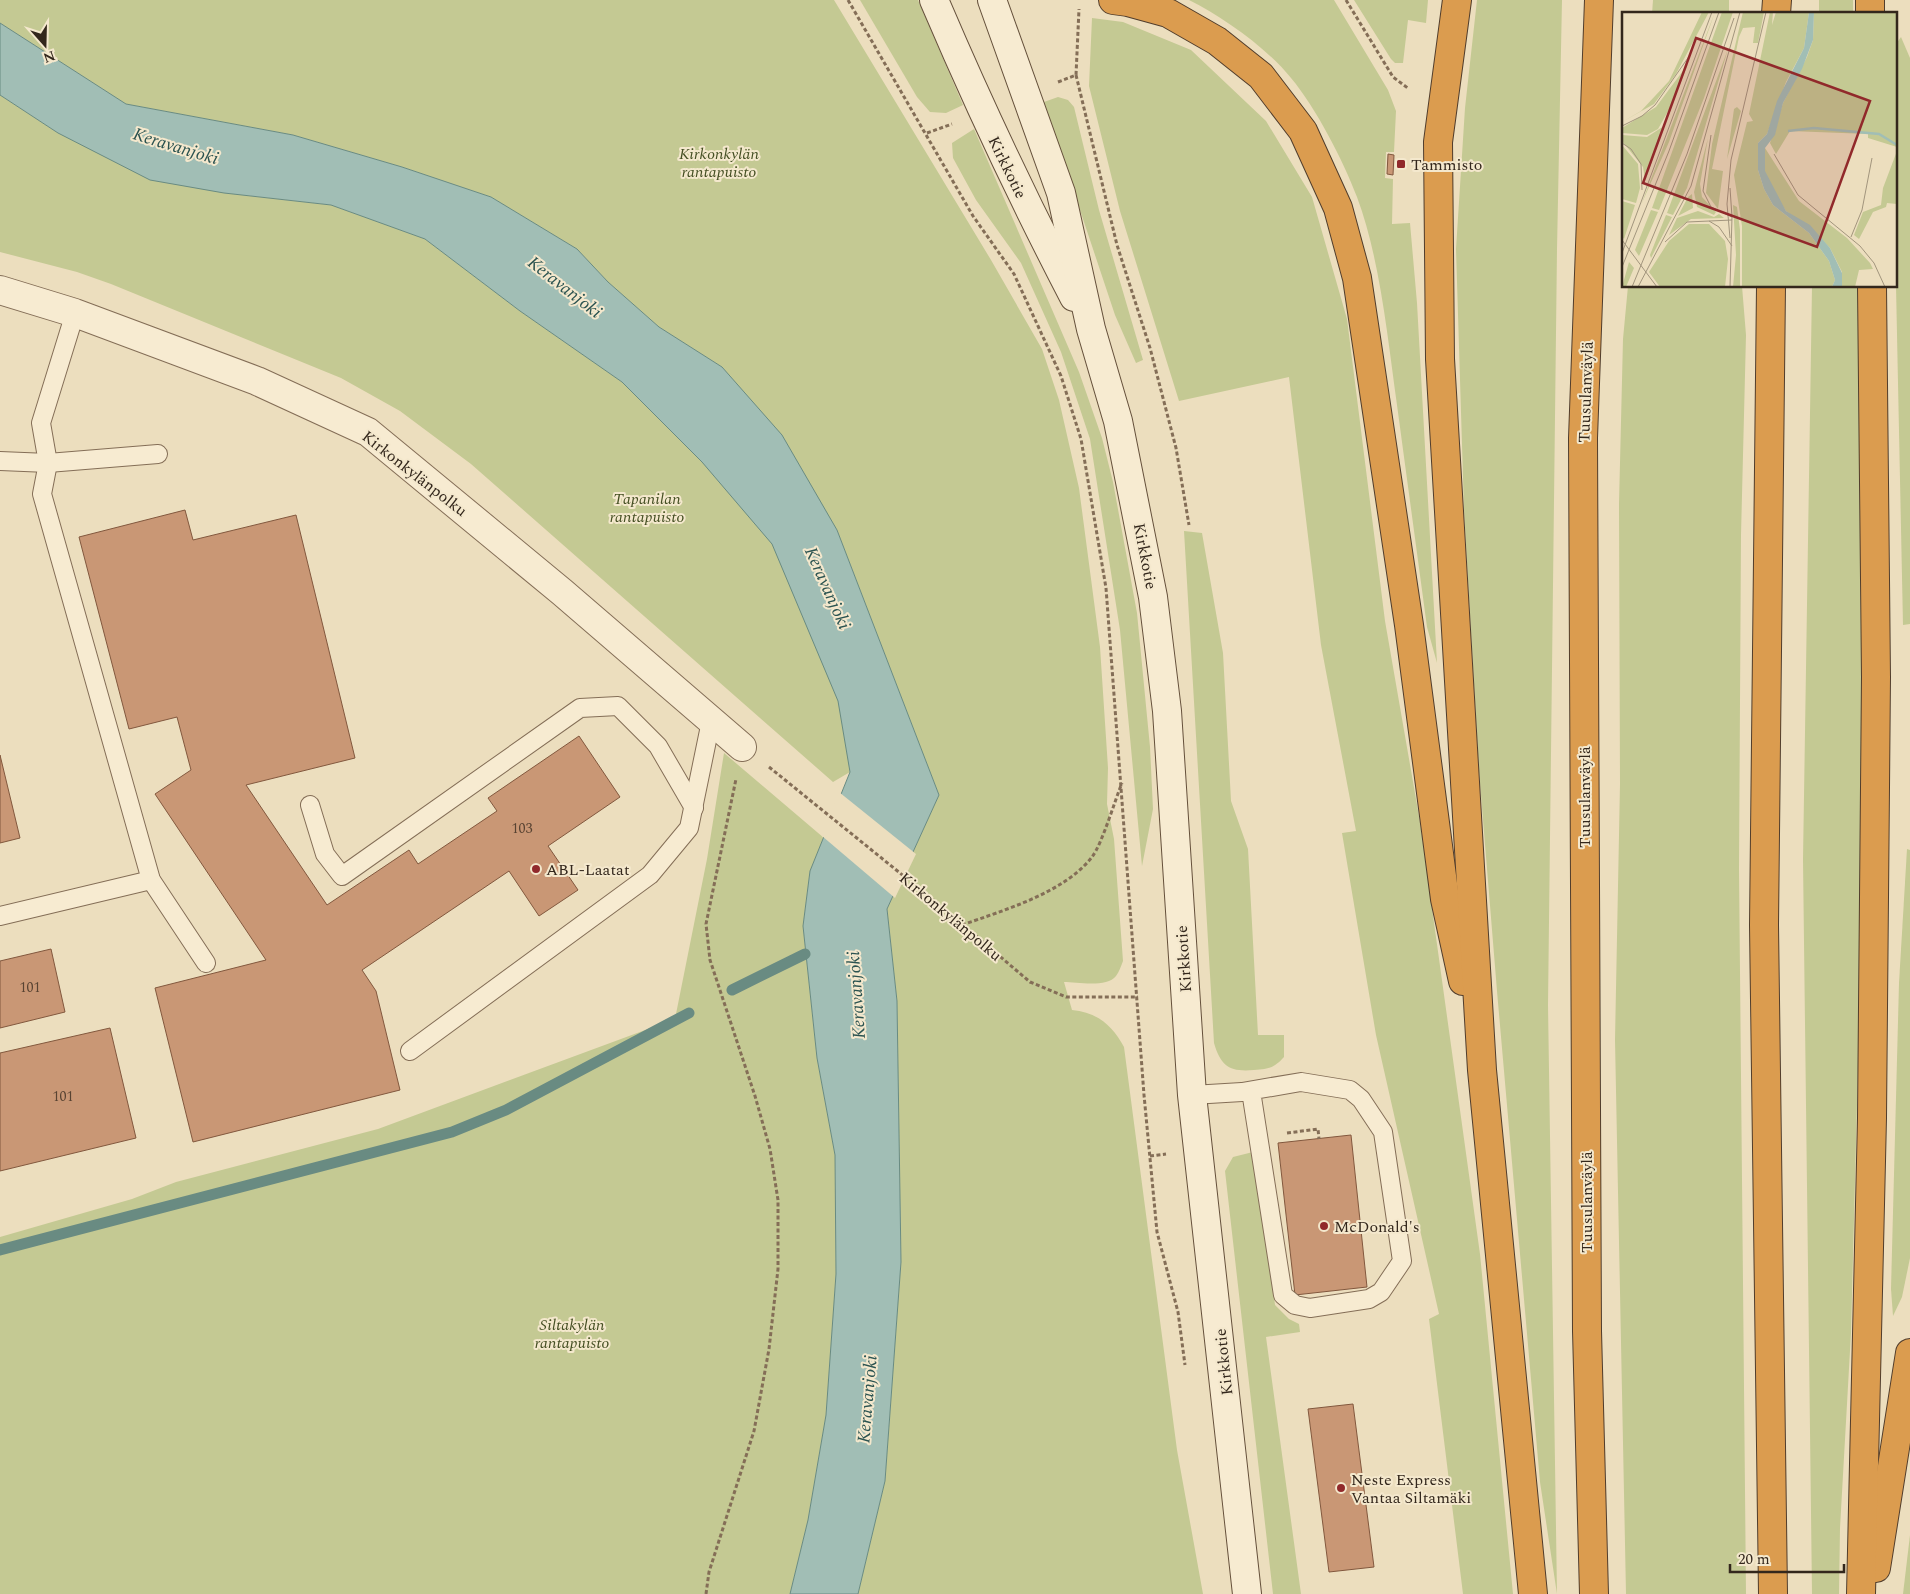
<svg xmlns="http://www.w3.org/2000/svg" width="1910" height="1594" font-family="Spectral,serif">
	<rect width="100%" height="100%" fill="#ecdebe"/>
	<g fill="#c4c993">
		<path d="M0,0H834L991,260L1042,349L1059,400L1079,488L1100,647L1108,768L1107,804L1114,839L1123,961C1121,966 1119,972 1116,976C1107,988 1077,982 1064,982L1072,1010C1097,1012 1113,1026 1124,1047L1177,1450L1203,1594H858L885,1481L901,1262L897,1001L887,909L939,795L837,530L722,367L659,327L608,282L577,249L491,197L402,167L293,135L126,104L0,23Z"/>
		<polygon points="860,0 918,0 963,105 946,113 930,112 917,97"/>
		<path d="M1189,0H1334L1388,90L1396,111L1394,152H1386L1385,178L1393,179L1392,224L1410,223L1417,303L1437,663L1427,627C1417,553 1407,479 1397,405C1388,341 1380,258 1357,197C1343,160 1316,108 1291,78C1267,48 1223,17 1189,0Z"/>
		<polygon points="1354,0 1428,0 1426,23 1408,20 1403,63 1395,63 1391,59"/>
		<polygon points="1477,0 1562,0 1557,249 1548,1005 1557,1594 1540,1482 1497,991 1479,771 1464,510 1456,249 1465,108"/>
		<polygon points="1653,0 1729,0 1729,14 1652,14"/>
		<rect x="1819" y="0" width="34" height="14"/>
		<polygon points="1092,18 1123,22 1191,50 1266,121 1312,197 1347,319 1385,621 1420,822 1480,1254 1513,1594 1463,1594 1429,1319 1439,1314 1376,1035 1342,833 1356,831 1321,645 1289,377 1179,401 1120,211 1089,86"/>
		<polygon points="1901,37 1910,58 1910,624 1903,625 1896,286 1896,44"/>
		<polygon points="0,95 58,133 244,195 331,205 425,239 520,311 622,382 764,520 844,700 850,772 833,782 471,464 400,411 341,378 111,284 77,272 0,252"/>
		<polygon points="1058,97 1068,100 1074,107 1099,210 1143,360 1136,363 1115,315 1044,102"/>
		<polygon points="974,129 1079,372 1102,438 1113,482 1137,613 1150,747 1153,809 1142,866 1120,630 1090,439 1061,352 1021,263 976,200 953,158 952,143"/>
		<polygon points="1628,286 1742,286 1746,335 1741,535 1739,869 1746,1594 1626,1594 1615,1040 1620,784 1619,504 1623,339"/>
		<polygon points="1812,286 1858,286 1863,876 1851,1333 1840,1528 1839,1594 1812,1594 1803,860"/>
		<path d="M1184,531L1202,533L1223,653L1231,801L1248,849L1258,1035H1284V1057C1274,1068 1269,1069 1254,1070C1230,1072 1221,1067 1214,1043Z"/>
		<polygon points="724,753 824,838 810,871 803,926 817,1058 835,1155 836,1274 826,1415 808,1520 790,1594 0,1594 0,1237 132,1199 176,1182 378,1129 675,1019 707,859"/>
		<polygon points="1907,849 1910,850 1910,1258 1902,1297 1893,1316 1891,1289 1899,983"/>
		<polygon points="1253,1152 1257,1160 1275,1305 1289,1319 1299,1324 1300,1332 1266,1337 1301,1594 1273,1594 1225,1171 1233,1157"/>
		<polygon points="1910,1535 1910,1594 1903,1594"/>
	</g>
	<polygon fill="#a1beb5" stroke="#698b82" points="0,23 126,104 293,135 402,167 491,197 577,249 608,282 659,327 722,367 782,435 837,530 939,795 887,909 897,1001 901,1262 885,1481 858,1594 790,1594 808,1520 826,1415 836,1274 835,1155 817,1058 803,926 810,871 850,772 838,701 772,544 702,462 622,382 520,311 425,239 331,205 224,193 150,180 58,133 0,95"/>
	<polygon fill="#ecdebe" points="839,792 916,854 895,898 822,836"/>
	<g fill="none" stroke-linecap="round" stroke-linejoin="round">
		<g stroke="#698b82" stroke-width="11">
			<polyline points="732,990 805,954"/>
			<polyline points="0,1250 452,1132 506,1110 689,1013"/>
		</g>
	</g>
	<g fill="#c99775" stroke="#82583e">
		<polygon points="1388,154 1394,155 1393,175 1387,174"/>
		<polygon points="185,510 193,540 296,515 355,758 246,785 327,905 409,850 418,864 497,811 488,798 579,736 620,797 548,846 578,890 539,916 509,871 362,970 376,991 400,1090 193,1142 155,988 266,960 155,794 191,770 177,717 129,729 79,537"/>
		<polygon points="0,755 20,838 0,843"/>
		<polygon points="51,949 65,1012 0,1028 0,961"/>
		<polygon points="110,1028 136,1138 0,1171 0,1053"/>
		<polygon points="1351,1135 1367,1287 1295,1295 1278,1143"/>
		<polygon points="1353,1404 1374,1567 1329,1572 1308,1409"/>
	</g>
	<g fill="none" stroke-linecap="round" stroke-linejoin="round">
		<defs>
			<g id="lane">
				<polyline points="75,313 41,423 48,463 42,494 151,880 206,963"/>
				<polyline points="0,461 48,463 158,454"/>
				<polyline points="310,805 325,854 342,876 580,708 618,706 658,746 694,808"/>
				<polyline points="0,916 151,880"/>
				<polyline points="410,1051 650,875 689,828 711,721"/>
				<polyline points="1192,1095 1242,1092 1301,1082 1350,1090 1361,1099 1383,1132 1402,1261 1381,1292 1369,1299 1310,1308 1295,1305 1283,1295 1251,1091"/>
			</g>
			<polyline id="street" points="0,290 75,313 257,381 368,432 562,592 742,747"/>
			<g id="secondary">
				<path d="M934,0C977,101 1023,199 1074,297"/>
				<polyline points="992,0 1061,193 1091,329 1118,421 1153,597 1167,711 1192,1095 1247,1594"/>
			</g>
			<g id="highway">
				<polyline points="1113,0 1128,2 1168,13 1217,41 1261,76 1303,131 1338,208 1357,278 1409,625 1445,899 1463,981"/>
				<polyline points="1457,0 1438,142 1440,359 1482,1070 1533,1594"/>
				<polyline points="1776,14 1777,0"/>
				<polyline points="1870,14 1870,0"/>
				<polyline points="1771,286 1764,925 1773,1594"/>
				<polyline points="1876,1568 1910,1353"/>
				<polyline points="1594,1594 1587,1331 1583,438 1599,0"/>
				<polyline points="1861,1594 1872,1118 1876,677 1872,286"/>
			</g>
		</defs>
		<use href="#lane" stroke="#846e57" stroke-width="20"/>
		<use href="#street" stroke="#846e57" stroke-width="30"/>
		<use href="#secondary" stroke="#65503b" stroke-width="30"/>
		<use href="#highway" stroke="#513d2c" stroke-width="30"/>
		<g stroke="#846e57" stroke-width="3" stroke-dasharray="4 2.5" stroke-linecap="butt">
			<polyline points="848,0 973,216 1014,274 1061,376 1081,439 1106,588 1144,1095 1157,1232 1178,1312 1185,1365"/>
			<polyline points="1346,0 1393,77 1409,89"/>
			<polyline points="1076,75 1117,245 1150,348 1176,448 1189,525"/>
			<polyline points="1058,82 1076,75 1079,9"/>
			<polyline points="927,133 952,124"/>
			<polyline points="769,767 942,907 1030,982 1066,997 1138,997"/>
			<path d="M962,925C1004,910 1064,893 1092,857C1102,844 1115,800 1122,783"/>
			<polyline points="1287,1133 1318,1129 1319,1139"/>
			<polyline points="1150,1156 1166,1154"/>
			<polyline points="706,1594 709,1572 754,1431 769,1349 778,1269 778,1200 770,1149 755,1096 710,960 706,924 736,779"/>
		</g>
		<use href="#lane" stroke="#f7ebd1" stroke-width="18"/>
		<use href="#street" stroke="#f7ebd1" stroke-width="28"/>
		<use href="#secondary" stroke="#f7ebd1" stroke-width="28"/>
		<use href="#highway" stroke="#db9c4f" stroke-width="28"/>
	</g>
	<g fill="#91292b" stroke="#f4e8cd" stroke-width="2">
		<rect x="1396" y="159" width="10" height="10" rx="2.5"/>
		<circle cx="536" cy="869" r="5"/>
		<circle cx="1324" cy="1226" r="5"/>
		<circle cx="1341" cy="1488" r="5"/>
	</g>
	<g text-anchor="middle" stroke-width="4" stroke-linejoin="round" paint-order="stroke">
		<g font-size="14" fill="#584332">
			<text x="522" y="833">103</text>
			<text x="30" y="992">101</text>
			<text x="63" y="1101">101</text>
		</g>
		<g font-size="16" font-style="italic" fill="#454f23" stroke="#f4e8cd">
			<text x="719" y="159">Kirkonkylän<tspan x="719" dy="18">rantapuisto</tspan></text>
			<text x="647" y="504">Tapanilan<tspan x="647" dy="18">rantapuisto</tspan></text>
			<text x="572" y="1330">Siltakylän<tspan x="572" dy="18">rantapuisto</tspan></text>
		</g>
		<g font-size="16" fill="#33271c" stroke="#f4e8cd" text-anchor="start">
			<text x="1411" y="170">Tammisto</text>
			<text x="546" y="875">ABL-Laatat</text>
			<text x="1334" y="1232">McDonald's</text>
			<text x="1351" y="1485">Neste Express<tspan x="1351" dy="18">Vantaa Siltamäki</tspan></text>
		</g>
		<g font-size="16" fill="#33271c" stroke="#f4e8cd">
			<text transform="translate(1008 167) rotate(64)" y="6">Kirkkotie</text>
			<text transform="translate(1585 392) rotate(-88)" y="6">Tuusulanväylä</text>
			<text transform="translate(415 473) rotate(38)" y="6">Kirkonkylänpolku</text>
			<text transform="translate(1146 556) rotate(79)" y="6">Kirkkotie</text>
			<text transform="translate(1584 797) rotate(-90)" y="6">Tuusulanväylä</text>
			<text transform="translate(951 916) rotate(40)" y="6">Kirkonkylänpolku</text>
			<text transform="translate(1183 959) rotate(-94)" y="6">Kirkkotie</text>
			<text transform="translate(1586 1202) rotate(-90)" y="6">Tuusulanväylä</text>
			<text transform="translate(1223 1362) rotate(-96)" y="6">Kirkkotie</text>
		</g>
		<g font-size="18" font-style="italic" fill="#2b5350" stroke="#f4e8cd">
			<text transform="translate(176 146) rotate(17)" y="6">Keravanjoki</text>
			<text transform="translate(565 287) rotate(38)" y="6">Keravanjoki</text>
			<text transform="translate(828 588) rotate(66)" y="6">Keravanjoki</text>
			<text transform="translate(856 995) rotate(-94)" y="6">Keravanjoki</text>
			<text transform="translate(867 1399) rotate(-85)" y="6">Keravanjoki</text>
		</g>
	</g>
	<g transform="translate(1622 12)">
		<rect width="275" height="275" fill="#ecdebe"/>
		<path d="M80,0H87L54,62L32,92L0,110L19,99L47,69ZM93,0L47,130L19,193ZM100,0H111L82,86L37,198L30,196ZM121,0H142L136,31H131L133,15L121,16L117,25L90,157L101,159L96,197L84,181L90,132ZM148,0H151L150,13L154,0H187L182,36L164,70L145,122L136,131V158L142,177L151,193L187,221L207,249L213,268L210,275H120V214L112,163L125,110L131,109L127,102ZM192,0H275V135L246,126V122L168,119L154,142L148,131L161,91L185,45L191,28ZM106,37L65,176L51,203L45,201ZM66,52L49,94L36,117L25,123L0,121V116L34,95ZM115,95L119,99L105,147L112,97ZM42,114L24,167L23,168L21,155L0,129V123L25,125ZM86,126L78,172L80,185L94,200L92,203L75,195L72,180ZM0,133L16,152L18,176L14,191L0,187ZM143,136L177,189L225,226L248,251L251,257L237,258L233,275H220V260L208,236L194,221L164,199L151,179L143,162ZM275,139V192L265,191L264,195L251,200L237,227L232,223L241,200L259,193L261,176ZM70,182L71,196L56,204L66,185ZM0,189L13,193L2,227L0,224ZM111,193L115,195L118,218V275H111L114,243ZM29,198L36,200L17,244L13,238ZM76,199L92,205L97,202L102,206L69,207L47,223L55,206ZM44,203L50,205L29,246L28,243ZM67,212H87L103,229L106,247L103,275H38L27,260L47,229ZM7,250L12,256L4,275H0Z" fill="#c4c993"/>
		<path d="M187,0H192L191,28L180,57L161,91L153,123L143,136V159L164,199L188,213L208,236L220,261V275H210L213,268L207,249L187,221L151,193L142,177L136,158V131L145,122L155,89L182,36Z" fill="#a1beb5"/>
		<path fill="none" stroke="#a1beb5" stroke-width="2.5" d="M166,119L192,116L257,122L275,133"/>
		<path fill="none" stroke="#a2957d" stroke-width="1" d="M0,114L20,104L33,93L68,43M89,123L81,179L89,195L110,205M0,131L9,137L19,152L20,178M152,142L176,183L238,234L252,251L263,275M108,176L110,205M87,209L97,215L110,234M229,225L240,198L250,146M108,226L105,192L109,148L144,0M0,228L35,275M43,230L65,210L110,208M0,241L90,0M0,255L47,139L97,0M10,275L65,142L112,6M16,275L69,174L118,0M108,275L110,205"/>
		<path fill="#91292b" fill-opacity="0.15" stroke="#91292b" stroke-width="2.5" d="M74,26L248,89L195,235L21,171Z"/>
		<rect width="275" height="275" fill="none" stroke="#33271c" stroke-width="2.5"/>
	</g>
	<g transform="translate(45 45) rotate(160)" stroke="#f4e8cd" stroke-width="4" paint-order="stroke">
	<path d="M0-4L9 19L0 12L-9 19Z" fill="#33271c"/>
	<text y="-8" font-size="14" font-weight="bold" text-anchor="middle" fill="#33271c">N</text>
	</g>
	<path d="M1730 1564v8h114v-8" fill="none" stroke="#33271c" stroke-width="2.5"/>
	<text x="1738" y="1564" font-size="15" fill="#33271c" stroke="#f4e8cd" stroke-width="4" paint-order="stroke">20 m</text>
</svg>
